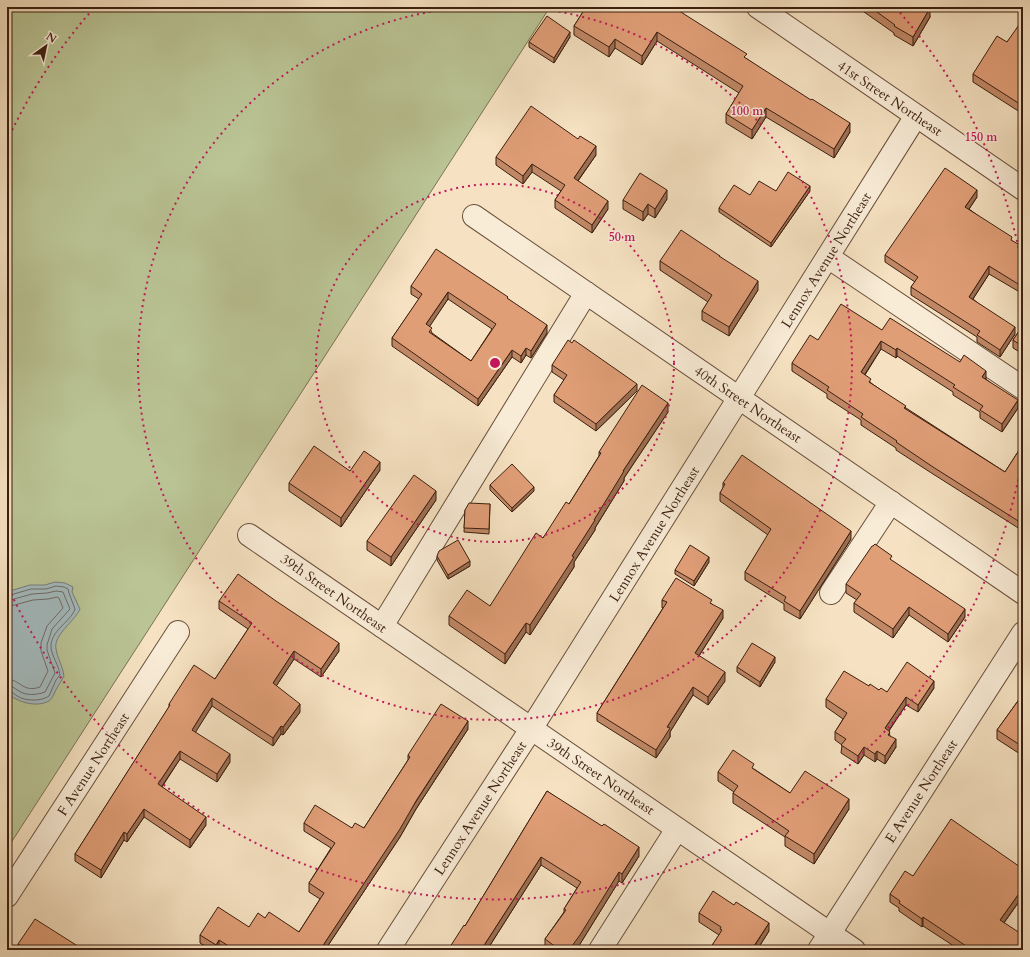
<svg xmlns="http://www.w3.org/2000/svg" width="1030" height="957" font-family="Cardo,serif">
	<rect width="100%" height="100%" fill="#f6e2c2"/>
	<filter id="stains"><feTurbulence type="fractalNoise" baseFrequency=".005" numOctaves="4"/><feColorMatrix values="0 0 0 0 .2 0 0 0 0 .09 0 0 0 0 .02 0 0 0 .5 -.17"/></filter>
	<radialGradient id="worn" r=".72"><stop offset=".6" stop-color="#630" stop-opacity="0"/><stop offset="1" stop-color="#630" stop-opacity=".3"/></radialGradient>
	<polygon fill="#bac495" stroke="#7a7252" points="7,7 550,7 7,849"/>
	<path fill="#a3babe" stroke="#797c78" d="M55,582L65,583L73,587L72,592L80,609C75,621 53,635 56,649C57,658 63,666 64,676C60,683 56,689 53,696C52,697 51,700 49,701C36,708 17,702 7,693V593L10,591L30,585H45Z"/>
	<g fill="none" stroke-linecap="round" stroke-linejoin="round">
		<g stroke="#6f6c67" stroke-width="1">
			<path d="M7,596L31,589H46L56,586L64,587L68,589L69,593L75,609C70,623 50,630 51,648C52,656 59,666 60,675L56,680L49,696C42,701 29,701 21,698C15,696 13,691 7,690"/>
			<path d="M7,601L32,594L47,593L56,591L63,592L70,609L52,629L47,645V650L55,673L45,692C37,695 26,696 19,691C14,688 12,686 7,685"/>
			<path d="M7,607L33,600L48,599L57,597L59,598L63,608L47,626L41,643V651L48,671L40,687C23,693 21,680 7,679"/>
		</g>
		<defs>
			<g id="minor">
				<polyline points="758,7 1023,189"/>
				<polyline points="474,216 1023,593"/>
				<polyline points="828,257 1023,388"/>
				<polyline points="249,535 854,950"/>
				<polyline points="831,593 891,502"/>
				<polyline points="382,626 586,293"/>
				<polyline points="7,896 178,632"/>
				<polyline points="388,950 531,729 916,116"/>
				<polyline points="600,950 677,829"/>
				<polyline points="819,950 1023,633"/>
			</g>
		</defs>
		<use href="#minor" stroke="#6a503c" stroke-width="24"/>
		<use href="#minor" stroke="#f9ecd7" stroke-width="22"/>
	</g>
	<g fill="#c18866" stroke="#3b1f10" fill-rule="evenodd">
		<polygon points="586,7 747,59 850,132 834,158 766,117 752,139 726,123 726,114 739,93 657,41 642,65 615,48 609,57 574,35 574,26"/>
		<polygon points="857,7 928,7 930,17 913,46 894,35 894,33"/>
		<polygon points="1023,24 1023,114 973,82 973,74 1007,42"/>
		<polygon points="570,37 554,63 529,47 529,42"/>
		<polygon points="596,155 578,181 608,209 592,233 555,208 555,200 561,191 532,172 523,184 496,165 496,157"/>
		<polygon points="776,191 810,191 771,247 719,212 719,208 750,195"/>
		<polygon points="977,197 969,209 1012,241 1023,247 1023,294 989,274 973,299 1015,334 1000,357 977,342 977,337 911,295 911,287 915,282 885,262 885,255"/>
		<polygon points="667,199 655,218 648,214 643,221 623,209 623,200"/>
		<polygon points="720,257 758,290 729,336 702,320 702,311 708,302 660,270 660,261"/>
		<path d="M411,286L508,299L547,333L531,358L526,355L521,363L512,357L478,406L392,346V338L419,299L411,294ZM448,299L492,329L471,361L432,333L429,326Z"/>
		<polygon points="1023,325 1023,354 1013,348 1013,340"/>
		<polygon points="882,330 960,362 986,378 986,379 1018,408 1002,432 980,418 980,412 953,395 953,392 897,356 896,358 881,349 865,375 871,383 906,408 1005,472 1023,444 1023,531 933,474 896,450 896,448 861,425 861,420 827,398 827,394 792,371 792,363 818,340"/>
		<polygon points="552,365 637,391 596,431 554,402 554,395 564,380 552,372"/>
		<polygon points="668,412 624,478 624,481 595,528 595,530 574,562 574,567 530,635 526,632 505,664 449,625 449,616 490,606 543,538 569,504 599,456 599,452"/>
		<polygon points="380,470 341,527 289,491 289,483 350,471"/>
		<polygon points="723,483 851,539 800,619 784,610 784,604 745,580 745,572 768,535 720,501 720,493 723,488"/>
		<polygon points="490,485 534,491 512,512 490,490"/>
		<polygon points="436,500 391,566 367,550 367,541"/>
		<polygon points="490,504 489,534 464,532 465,510"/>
		<polygon points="437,556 470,566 448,579 437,560"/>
		<polygon points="892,561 965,617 948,642 909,615 893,638 854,612 854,603 857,600 846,593 846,584"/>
		<polygon points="709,562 694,586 675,574 675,570"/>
		<polygon points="662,600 712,604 723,618 699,656 725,681 708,705 693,695 670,732 670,737 656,758 597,721 597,713 663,608 662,608"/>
		<polygon points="219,601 339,651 321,677 294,659 276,686 300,712 283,735 281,734 273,746 212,706 195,732 230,762 217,782 180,759 162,787 206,825 190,848 144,817 127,842 124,840 101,878 75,861 75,854 169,707 169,704 215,679 248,629 219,609"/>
		<polygon points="775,662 760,687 737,672 737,667"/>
		<polygon points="869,686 879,690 887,692 934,688 918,712 906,705 889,731 890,736 896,747 885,764 877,759 875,762 864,755 858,764 841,753 842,745 835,740 835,732 843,719 826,707 826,699"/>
		<polygon points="1023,694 1020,754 997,739 997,730"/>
		<polygon points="468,729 416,809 400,837 325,950 222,950 219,948 218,950 212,950 200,943 200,935 249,927 265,918 299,932 320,899 309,892 309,883 331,848 304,831 304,823 352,828 364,828 408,760 408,755"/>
		<polygon points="754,769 790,793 849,809 814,864 785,846 785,837 733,803 733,793 734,792 718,781 718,772"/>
		<polygon points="547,791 639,856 622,883 619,881 580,944 575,950 548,950 545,948 545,939 564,912 564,909 577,888 541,865 487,950 448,950 465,926"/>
		<polygon points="913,876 1023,896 1004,923 1023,950 960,950 923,926 922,927 899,911 899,908 890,902 890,894"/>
		<polygon points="699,913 769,931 757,950 709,950 719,935 699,922"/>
		<polygon points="18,944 84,950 18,950"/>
	</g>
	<g fill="#9d6f53" stroke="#3b1f10">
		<polygon points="930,8 930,17 913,46 913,37"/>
		<polygon points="570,32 570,37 554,63 554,58"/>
		<polygon points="657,32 657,41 642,65 642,56"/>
		<polygon points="615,39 615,48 609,57 609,47"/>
		<polygon points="766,108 766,117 752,139 752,130"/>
		<polygon points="850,123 850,132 834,158 834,149"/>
		<polygon points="596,146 596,155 574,186 574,178"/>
		<polygon points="532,164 532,172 523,184 523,176"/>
		<polygon points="810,186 810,191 771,247 771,243"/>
		<polygon points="667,190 667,199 655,218 655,209"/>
		<polygon points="977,190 977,197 965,215 965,207"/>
		<polygon points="608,201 608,209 592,233 592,225"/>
		<polygon points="648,204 648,214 643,221 643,212"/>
		<polygon points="989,266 989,274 969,305 969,297"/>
		<polygon points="758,281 758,290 729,336 729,327"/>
		<polygon points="448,292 448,299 426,332 426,324"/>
		<polygon points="547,325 547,333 531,358 531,351"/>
		<polygon points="1015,327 1015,334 1000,357 1000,350"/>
		<polygon points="881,341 881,349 861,380 861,372"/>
		<polygon points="526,348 526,355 521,363 521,356"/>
		<polygon points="897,348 897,356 896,358 896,350"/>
		<polygon points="512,350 512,357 478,406 478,399"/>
		<polygon points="986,371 986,378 982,385 982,377"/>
		<polygon points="637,384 637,391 596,431 596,424"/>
		<polygon points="1018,400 1018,408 1002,432 1002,424"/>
		<polygon points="668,403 668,412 624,478 624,481 595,528 595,530 574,562 574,567 530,635 530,625 623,471"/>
		<polygon points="380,462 380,470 341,527 341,518"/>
		<polygon points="534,487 534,491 512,512 512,508"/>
		<polygon points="436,491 436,500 391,566 391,557"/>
		<polygon points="851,531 851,539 800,619 800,611"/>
		<polygon points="709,557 709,562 694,586 694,581"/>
		<polygon points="470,561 470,566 448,579 448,575"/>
		<polygon points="909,607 909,615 893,638 893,629"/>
		<polygon points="965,609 965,617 948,642 948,634"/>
		<polygon points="723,610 723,618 695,662 695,653"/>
		<polygon points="526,623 526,632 505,664 505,654"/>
		<polygon points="339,643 339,651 321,677 321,669"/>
		<polygon points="294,651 294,659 273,691 273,683"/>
		<polygon points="775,657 775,662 760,687 760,682"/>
		<polygon points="725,672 725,681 708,705 708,697"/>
		<polygon points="934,681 934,688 918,712 918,705"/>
		<polygon points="693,687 693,695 670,732 670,737 656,758 656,750 667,727"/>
		<polygon points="906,697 906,705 885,736 885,728"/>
		<polygon points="212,698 212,706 192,738 192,730"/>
		<polygon points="300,704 300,712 283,735 283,727"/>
		<polygon points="468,721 468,729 416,809 400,837 325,950 320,950"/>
		<polygon points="281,726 281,734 273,746 273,738"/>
		<polygon points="896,739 896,747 885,764 885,756"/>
		<polygon points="1023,740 1023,749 1020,754 1020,745"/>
		<polygon points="864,747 864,755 858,764 858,756"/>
		<polygon points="180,751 180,759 158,792 158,784"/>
		<polygon points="877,751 877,759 875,762 875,754"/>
		<polygon points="230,754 230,762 217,782 217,774"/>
		<polygon points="849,799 849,809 814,864 814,854"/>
		<polygon points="144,809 144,817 127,842 127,834"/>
		<polygon points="206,817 206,825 190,848 190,840"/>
		<polygon points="124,832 124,840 101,878 101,870"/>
		<polygon points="639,847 639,856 622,883 622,874"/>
		<polygon points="541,857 541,865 487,950 481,950"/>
		<polygon points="619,872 619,881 580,944 575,950 569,950"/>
		<polygon points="1023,888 1023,896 1000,928 1000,920"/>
		<polygon points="923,917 923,926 922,927 922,919"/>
		<polygon points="769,923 769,931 757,950 752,950"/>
		<polygon points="219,940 219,948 218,950 216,950 216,945"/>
	</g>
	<g fill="#e09e77" stroke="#3b1f10" fill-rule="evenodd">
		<polygon points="586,7 673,7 747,54 744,57 811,100 812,99 850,123 834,149 766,108 752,130 726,114 743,86 657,32 642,56 615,39 609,47 574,26"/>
		<polygon points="870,7 928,7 930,8 913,37 894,26 895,25"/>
		<polygon points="547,16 570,32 554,58 529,42"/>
		<polygon points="1021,22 1023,24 1023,106 973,74 997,36 1007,42"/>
		<polygon points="531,106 578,139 580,136 596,146 574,178 608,201 592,225 555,200 565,185 532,164 523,176 496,157"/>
		<polygon points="945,168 977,190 965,207 1012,237 1011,240 1023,247 1023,287 989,266 969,297 1015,327 1000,350 977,335 980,331 911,287 918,277 885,255"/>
		<polygon points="788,172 810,186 771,243 719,208 734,185 750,195 759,181 776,191"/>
		<polygon points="640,173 667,190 655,209 648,204 643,212 623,200"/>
		<polygon points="681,230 720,256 719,256 758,281 729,327 702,311 712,295 660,261"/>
		<path d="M436,249L508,297L507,298L547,325L531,351L526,348L521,356L512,350L478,399L392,338L422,294L411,286ZM448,292L496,324L471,361L429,332L432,328L426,324Z"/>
		<polygon points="841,304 882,330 890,318 960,362 964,355 986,371 982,377 1018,400 1002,424 980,410 983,406 953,387 955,385 897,348 896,350 881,341 861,372 871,379 869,382 906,406 904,408 1005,472 1023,444 1023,479 1021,482 1023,484 1023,524 933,467 896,442 897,441 861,417 863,414 827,390 829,387 792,363 810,335 818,340"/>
		<polygon points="1023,325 1023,347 1013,340"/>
		<polygon points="568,340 572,343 574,340 637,384 596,424 554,395 567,375 552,365"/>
		<polygon points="642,385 668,403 623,471 624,471 594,520 595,520 572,556 574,557 530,625 526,623 505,654 449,616 467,590 490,606 536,533 543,538 566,502 569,504 601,453 599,452"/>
		<polygon points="314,446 350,471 364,451 380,462 341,518 289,483"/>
		<polygon points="742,455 851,531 800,611 784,601 786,597 745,572 771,529 720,493 725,484 723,483"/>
		<polygon points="512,464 534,487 512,508 490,485"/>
		<polygon points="414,475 436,491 391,557 367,541"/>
		<polygon points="469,503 490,504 489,529 464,528 465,510"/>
		<polygon points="458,540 470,561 448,575 437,556 439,551"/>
		<polygon points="875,544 892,556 890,559 965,609 948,634 909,607 893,629 854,603 861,594 846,584 872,546 873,546"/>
		<polygon points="690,545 709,557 694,581 675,570"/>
		<polygon points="238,574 276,601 339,643 321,669 294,651 273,683 300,704 283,727 281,726 273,738 212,698 192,730 230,754 217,774 180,751 158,784 206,817 190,840 144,809 127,834 124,832 101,870 75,854 170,705 169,704 194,665 215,679 252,623 219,601"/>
		<polygon points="676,578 712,600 710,603 723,610 695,653 725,672 708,697 693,687 667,727 670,728 656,750 597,713 667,602 662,600"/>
		<polygon points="752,643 775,657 760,682 737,667"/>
		<polygon points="907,662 934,681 918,705 906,697 885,728 890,732 888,735 896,739 885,756 877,751 875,754 864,747 858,756 841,745 846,739 835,732 847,713 826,699 844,671 869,686 870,684 879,690 881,688 887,692"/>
		<polygon points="1023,694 1023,740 1020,745 997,730"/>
		<polygon points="441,704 468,721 416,801 400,829 320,950 235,950 219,940 216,945 200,935 218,907 249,927 258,913 265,918 269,912 299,932 324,893 309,883 335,843 304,823 315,805 352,828 355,823 364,828 410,757 408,755"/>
		<polygon points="733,750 754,764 752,768 790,793 805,771 849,799 814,854 785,836 789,831 733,793 738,786 718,772"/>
		<polygon points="547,791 602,826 604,824 639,847 622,874 619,872 580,935 569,950 560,950 545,939 566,910 564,909 581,882 541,857 481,950 448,950 464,925 465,926"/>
		<polygon points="951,819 1023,869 1023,888 1000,920 1023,935 1023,950 972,950 923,917 922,919 899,903 900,901 890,894 905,871 913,876"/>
		<polygon points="713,891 734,905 736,902 769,923 752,949 746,946 744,950 709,950 722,930 720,929 721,927 699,913"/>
		<polygon points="35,919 84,950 27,950 18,944"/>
		<polygon points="89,948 93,950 88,950"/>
	</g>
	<g fill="none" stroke="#c2185b" stroke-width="2" stroke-dasharray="2 4">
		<circle cx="495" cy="363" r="179"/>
		<path d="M523 7A357 357 0 1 1 467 7"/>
		<path d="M1023 456A536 536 0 0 1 7 585M7 141A536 536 0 0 1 94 8M896 8A536 536 0 0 1 1023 270"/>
	</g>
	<g text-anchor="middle" stroke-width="3" stroke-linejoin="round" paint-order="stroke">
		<g font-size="14" fill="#3b1f10" stroke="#f9ecd7">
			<text transform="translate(890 98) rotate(34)" y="5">41st Street Northeast</text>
			<text transform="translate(826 260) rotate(-58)" y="5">Lennox Avenue Northeast</text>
			<text transform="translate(748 404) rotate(34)" y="5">40th Street Northeast</text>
			<text transform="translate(654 534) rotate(-58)" y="5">Lennox Avenue Northeast</text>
			<text transform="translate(334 593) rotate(35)" y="5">39th Street Northeast</text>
			<text transform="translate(93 764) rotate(-57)" y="5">F Avenue Northeast</text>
			<text transform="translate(601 776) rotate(34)" y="5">39th Street Northeast</text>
			<text transform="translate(921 791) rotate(-57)" y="5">E Avenue Northeast</text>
			<text transform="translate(480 808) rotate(-57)" y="5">Lennox Avenue Northeast</text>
		</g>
	</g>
	<circle cx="495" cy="363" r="6" fill="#c2185b" stroke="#f9ecd7" stroke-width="2"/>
	<g font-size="12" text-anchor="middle" font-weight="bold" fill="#c2185b" stroke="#f9ecd7" stroke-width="3" stroke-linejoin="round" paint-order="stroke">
		<text x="747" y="115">100 m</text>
		<text x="981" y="141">150 m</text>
		<text x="622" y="241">50 m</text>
	</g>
	<rect width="1030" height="957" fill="none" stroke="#f6e2c2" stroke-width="24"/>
	<rect x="8" y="8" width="1014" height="941" fill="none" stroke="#3b1f10" stroke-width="2"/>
	<rect x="12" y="12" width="1006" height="933" fill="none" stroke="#3b1f10"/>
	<g transform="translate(46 46) rotate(33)" stroke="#f9ecd7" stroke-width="3" paint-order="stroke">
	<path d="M0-3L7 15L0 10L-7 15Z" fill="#3b1f10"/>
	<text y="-6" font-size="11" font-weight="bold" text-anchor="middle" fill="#3b1f10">N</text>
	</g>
	<rect width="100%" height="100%" filter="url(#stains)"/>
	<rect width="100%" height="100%" fill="url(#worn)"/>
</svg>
